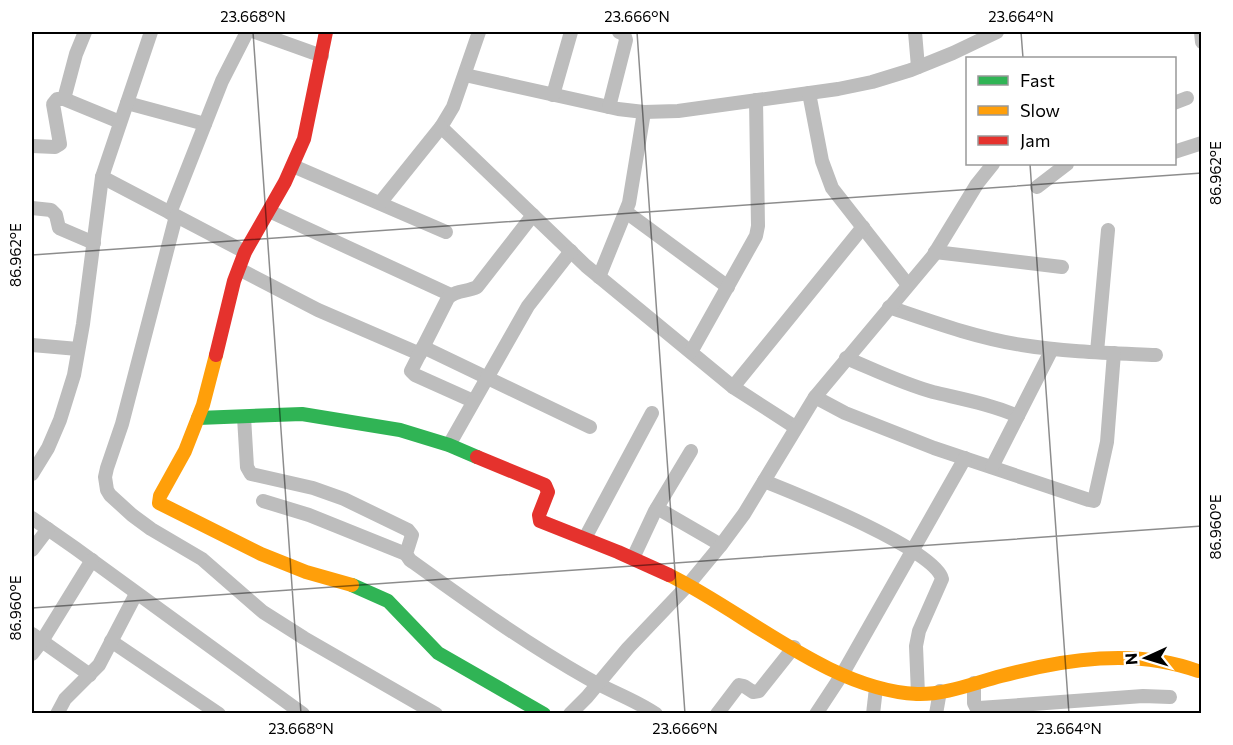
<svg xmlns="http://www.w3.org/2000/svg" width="1233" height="745" font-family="Commissioner,sans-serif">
	<rect width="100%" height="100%" fill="#fff"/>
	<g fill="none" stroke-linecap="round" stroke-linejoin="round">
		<g stroke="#bdbdbd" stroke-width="14">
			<polyline points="255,32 322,56"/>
			<polyline points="479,32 453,107 441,127 586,266 733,387 795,427"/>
			<polyline points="915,32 918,67"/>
			<polyline points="1201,32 1202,42"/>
			<polyline points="465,75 618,109 644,112 678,111 838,89 872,82 911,70 953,53 997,32"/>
			<polyline points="809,93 822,161 832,188 908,285"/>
			<polyline points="553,95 571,32"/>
			<polyline points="64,99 120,122"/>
			<polyline points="127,103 205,124"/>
			<polyline points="1174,103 1187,98"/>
			<polyline points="609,107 626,40 624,34 619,32"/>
			<polyline points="32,146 55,147 60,144 53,104 57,99 64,99 76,54 85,32"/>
			<polyline points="1174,152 1202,143"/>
			<polyline points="293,166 446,232"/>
			<polyline points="102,177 245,252"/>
			<polyline points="1037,187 1067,164"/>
			<polyline points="380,203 441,127"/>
			<polyline points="32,208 51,210 56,215 59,228 94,243"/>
			<polyline points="269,211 451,295"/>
			<polyline points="626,212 728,287"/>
			<polyline points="170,213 222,81 247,32"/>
			<polyline points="176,216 122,424 107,468 105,477 107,490 110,495 132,515 151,529 202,559 263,612 304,638 436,714"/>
			<polyline points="935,252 1062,267"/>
			<polyline points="239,269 318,310 420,354"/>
			<polyline points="599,277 629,203 644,112"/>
			<path d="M889,307C933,322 977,338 1022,345C1066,352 1112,353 1156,355"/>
			<polyline points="32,345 78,349"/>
			<polyline points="423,347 590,427"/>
			<polyline points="691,352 756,236 758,226 756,100"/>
			<polyline points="1097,352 1108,230"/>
			<path d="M846,358C875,370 903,384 933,392C962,399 990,404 1018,416"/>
			<polyline points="733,387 863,227"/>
			<polyline points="815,397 845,413 934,448 1089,500 1094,501 1107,442 1114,353"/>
			<path d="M473,401L415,375L411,371L448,298C456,290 467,292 477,287L533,215"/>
			<path d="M244,417L247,467L251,474L313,488L344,499L408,530L412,535L406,554L410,560C467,601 525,643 587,678C609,691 634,699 656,714"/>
			<polyline points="449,445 528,306 571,251"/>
			<polyline points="992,467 1052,349"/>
			<polyline points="32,474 48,448 60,420 74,375 83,324 102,177 151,32"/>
			<path d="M764,481C794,493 936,549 942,579L919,631L916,646L918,694"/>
			<polyline points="263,501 309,515 406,554"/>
			<polyline points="657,508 721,545"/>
			<polyline points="32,518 75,548 303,714"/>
			<polyline points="585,538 652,413"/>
			<polyline points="32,550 48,529"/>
			<polyline points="633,558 655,511 691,451"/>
			<polyline points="32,634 90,675"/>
			<polyline points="111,641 219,714"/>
			<polyline points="32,654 42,641 92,560"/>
			<polyline points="974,683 974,703 976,707 979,708 1143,696 1170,697"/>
			<polyline points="57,714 65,699 99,665 136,594"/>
			<polyline points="570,714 587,697 628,648 688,585 721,545 744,514 815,397 933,256 977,184 993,164"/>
			<polyline points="717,714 739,685 744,686 753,692 759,691 794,647"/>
			<polyline points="816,714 843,673 965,458"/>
			<polyline points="873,714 876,688"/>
			<polyline points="936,714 940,691"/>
		</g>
		<g stroke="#30b455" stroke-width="14">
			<polyline points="198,418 302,414 400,430 449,445 477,457"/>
			<polyline points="352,585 388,601 438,653 544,714"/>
		</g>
		<g stroke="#ff9f0a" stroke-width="14">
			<polyline points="216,355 203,405 185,451 160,496 159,503 261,554 306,572 352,585"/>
			<path d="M669,575C745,612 830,690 917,694C945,695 974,683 1001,676C1065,659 1135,648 1198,671"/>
		</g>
		<g stroke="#e5322d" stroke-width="14">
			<polyline points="216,355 234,281 245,252 285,182 304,139 326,32"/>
			<polyline points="477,457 545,485 548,492 539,515 540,521 618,552 669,575"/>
		</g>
	</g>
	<path fill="none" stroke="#000" stroke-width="1.5" stroke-opacity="0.45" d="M253,32L301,714M637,32L685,714M1021,32L1023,58M1030,164L1069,714M32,255L1202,173M32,608L1202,526"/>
	<rect width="1233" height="745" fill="none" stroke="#ffffff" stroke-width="66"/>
	<rect x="966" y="57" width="210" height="108" fill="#ffffff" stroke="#999999" stroke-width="1.5"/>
	<rect x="978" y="76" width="30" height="9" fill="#30b455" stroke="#999999" stroke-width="1.5"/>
	<text x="1020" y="87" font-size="18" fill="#000000">Fast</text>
	<rect x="978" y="106" width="30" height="9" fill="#ff9f0a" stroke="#999999" stroke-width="1.5"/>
	<text x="1020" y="117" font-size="18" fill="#000000">Slow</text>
	<rect x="978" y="136" width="30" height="9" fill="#e5322d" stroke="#999999" stroke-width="1.5"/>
	<text x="1020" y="147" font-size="18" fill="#000000">Jam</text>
	<g transform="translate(1146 658) rotate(266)" stroke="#ffffff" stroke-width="4.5" paint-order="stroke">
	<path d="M0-4.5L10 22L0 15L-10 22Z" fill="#000000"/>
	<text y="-9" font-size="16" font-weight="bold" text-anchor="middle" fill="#000000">N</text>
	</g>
	<rect x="33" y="33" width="1167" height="679" fill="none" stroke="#000" stroke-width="2"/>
	<g font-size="15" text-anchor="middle" fill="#000">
		<text x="253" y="22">23.668°N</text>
		<text x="637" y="22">23.666°N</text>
		<text x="1021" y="22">23.664°N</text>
		<text transform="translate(1216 173) rotate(-90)" y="5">86.962°E</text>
		<text transform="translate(16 255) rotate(-90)" y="5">86.962°E</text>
		<text transform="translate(1216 527) rotate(-90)" y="5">86.960°E</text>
		<text transform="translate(16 608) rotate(-90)" y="5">86.960°E</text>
		<text x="301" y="734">23.668°N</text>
		<text x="685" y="734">23.666°N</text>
		<text x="1069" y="734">23.664°N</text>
	</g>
</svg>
